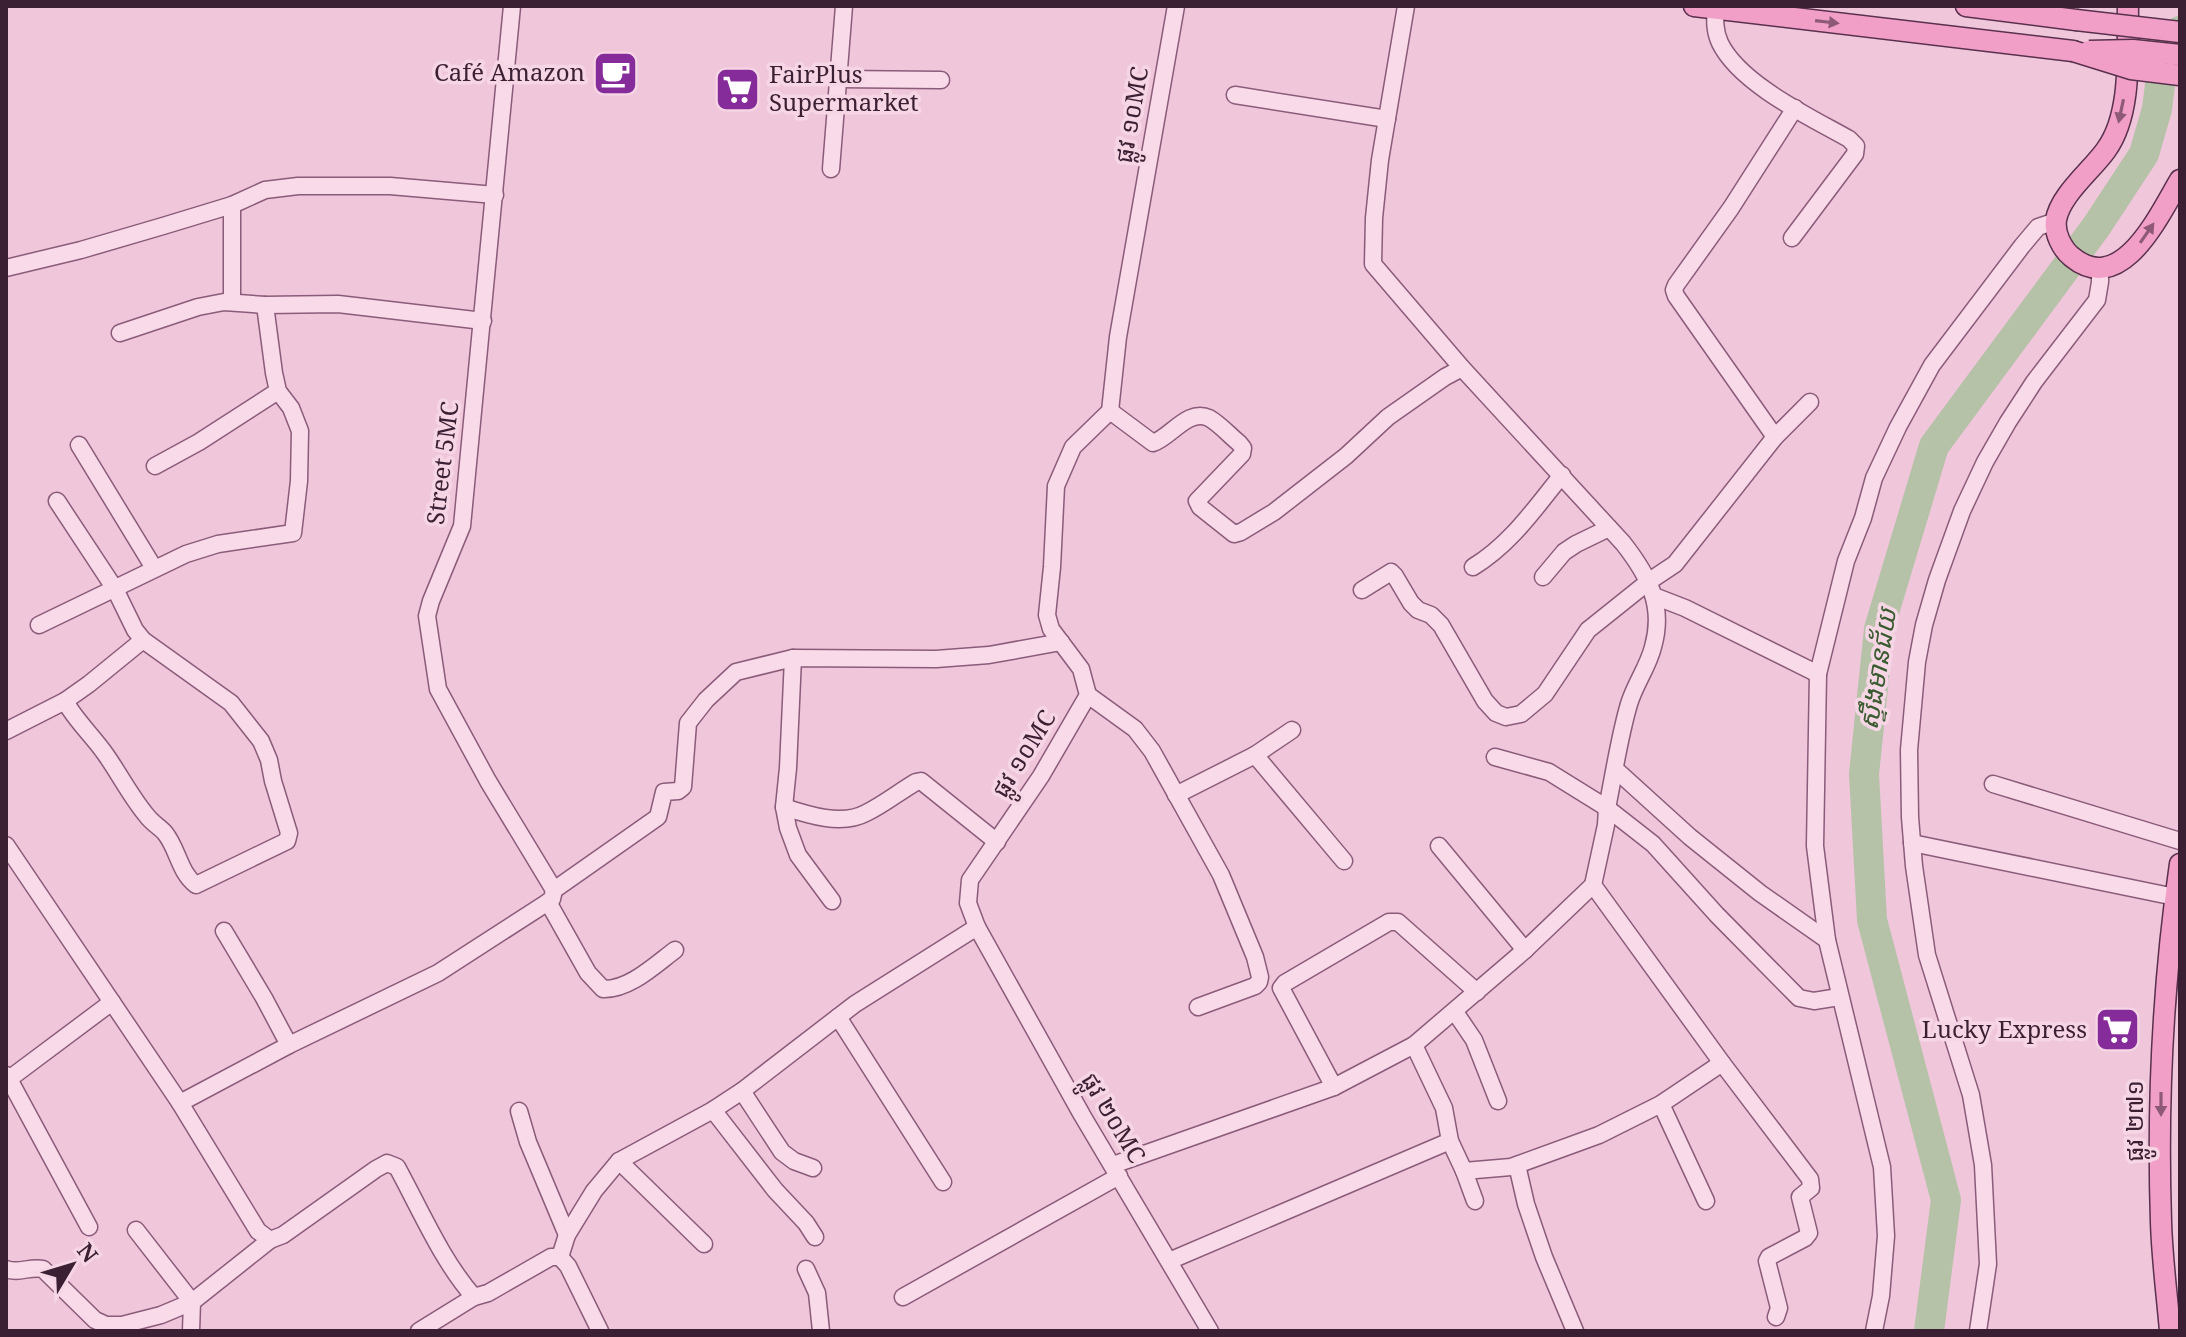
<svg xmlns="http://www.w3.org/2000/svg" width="2186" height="1337" font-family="'Noto Serif','Noto Sans Khmer',serif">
	<rect width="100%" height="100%" fill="#efc6da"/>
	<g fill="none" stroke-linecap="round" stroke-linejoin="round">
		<polyline stroke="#b5c2a8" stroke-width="30" points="1929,1331 1946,1200 1872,920 1864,774 1879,629 1934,446 2096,227 2144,154 2157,109 2165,45 2180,31"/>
		<defs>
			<g id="minor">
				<polyline points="512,6 462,526 431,601 427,616 438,689 488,781 554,890"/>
				<path d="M1716,6C1715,19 1714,30 1720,43C1740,84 1810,117 1849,139L1856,146L1855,154L1792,238"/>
				<polyline points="839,79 941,80"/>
				<polyline points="1235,95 1387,119"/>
				<polyline points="831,169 844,6"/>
				<polyline points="232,205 232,302"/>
				<polyline points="6,268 81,250 163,226 232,205 265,190 298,186 390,186 495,195"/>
				<polyline points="120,333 198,307 224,302 265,305 338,304 483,321"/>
				<path d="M1110,411L1153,443C1171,437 1188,408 1209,418C1220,424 1230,436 1239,443L1243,448L1242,454L1197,501L1200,507L1234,534L1241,532L1274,512L1346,456L1388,417L1445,377L1462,368"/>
				<polyline points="1775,437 1676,296 1674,290 1676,285 1731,208 1795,108"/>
				<polyline points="79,445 154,568"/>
				<polyline points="155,466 199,442 278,391"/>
				<path d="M57,501L115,589L135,630L143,640L231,703L261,741L269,760L273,781L289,833L287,841L196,885C179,872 178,849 165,833C160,827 152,823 147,816C131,797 120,775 106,755C93,736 75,720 65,701"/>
				<path d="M1473,567C1511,544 1535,508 1562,475"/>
				<polyline points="1543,577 1564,552 1576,544 1609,528"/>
				<polyline points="1362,590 1391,572 1395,576 1411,603 1418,610 1431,615 1441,625 1485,701 1496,713 1506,717 1521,714 1545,694 1588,630 1648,582 1675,564 1775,437 1810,402"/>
				<polyline points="1654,596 1685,608 1818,674"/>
				<polyline points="39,625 186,554 218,544 293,533 299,481 300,431 291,408 278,391 274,373 265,305"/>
				<polyline points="793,658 788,768 784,807 788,828 798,855 832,901"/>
				<polyline points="1088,695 1135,729 1152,751 1221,875 1255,957 1260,977 1259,982 1255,986 1198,1007"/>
				<polyline points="6,731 65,701 89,684 143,640"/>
				<polyline points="1255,755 1344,861"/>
				<polyline points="1495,757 1549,772 1607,808 1653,844 1717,915 1799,998 1814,1001 1839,997"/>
				<polyline points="1615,769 1690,837 1760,893 1827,940"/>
				<polyline points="1993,784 2180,841"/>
				<polyline points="1176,795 1255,755 1292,730"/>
				<path d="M784,807C808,815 842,826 866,813C883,805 899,792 916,782L921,781L997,842"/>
				<polyline points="1912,843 2175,897"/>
				<path d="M6,845L180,1103L258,1231L270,1240L283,1235L376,1169L387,1163L397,1167C420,1209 442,1261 474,1297L488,1293L551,1257H560"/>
				<polyline points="1439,846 1525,950"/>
				<polyline points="1593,885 1722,1063 1810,1179 1811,1188 1800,1197 1809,1233 1805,1238 1769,1257 1767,1261 1779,1308 1776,1317"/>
				<path d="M548,902L588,973L603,989C629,990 655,965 675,950"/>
				<polyline points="977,927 1082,1115 1210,1331"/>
				<polyline points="224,931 264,998 289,1045"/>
				<polyline points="1455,1012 1474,1040 1498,1101"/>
				<polyline points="838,1017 943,1182"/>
				<polyline points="1414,1045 1444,1108 1450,1141 1464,1171 1511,1167 1599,1135 1661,1104 1722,1063"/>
				<polyline points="6,1075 9,1079 112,1002"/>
				<polyline points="6,1081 9,1079 89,1227"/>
				<polyline points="1334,1087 1281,988 1285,983 1389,922 1398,922 1477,992"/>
				<polyline points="742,1091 782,1152 794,1161 813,1168"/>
				<polyline points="180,1103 289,1045 438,973 548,902 552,899 554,890 658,817 664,792 678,791 683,787 688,723 706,700 736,672 793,658 936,659 989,655 1061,642"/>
				<polyline points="1661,1104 1706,1201"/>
				<polyline points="713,1110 775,1190 806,1223 815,1237"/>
				<polyline points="519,1111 528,1142 567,1235"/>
				<polyline points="619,1161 704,1244"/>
				<path d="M1113,1165L1334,1087L1414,1045L1525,950L1593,885L1606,825L1607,808C1614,774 1619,738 1629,704C1635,684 1648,667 1653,647C1665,605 1648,575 1623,543L1462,368L1373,264L1374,218L1380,160L1406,6"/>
				<polyline points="1517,1165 1526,1204 1544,1257 1575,1331"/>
				<polyline points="1464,1171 1475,1201"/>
				<polyline points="136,1230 192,1302 191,1331"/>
				<polyline points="1169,1261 1450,1141"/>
				<path d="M6,1269C19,1274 30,1266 43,1269L95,1320L106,1325H122L161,1315L192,1302L270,1240"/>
				<polyline points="806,1269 817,1293 821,1331"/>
				<polyline points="903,1297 1119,1176"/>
				<polyline points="419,1331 474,1297"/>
				<polyline points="600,1331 568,1266 560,1257 567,1235 594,1191 619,1161 713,1110 742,1091 855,1004 977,927 968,903 970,880 1041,776 1088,695 1081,669 1051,629 1047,615 1052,567 1056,486 1073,447 1110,411 1118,337 1176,6"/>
				<polyline points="1874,1331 1881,1296 1886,1236 1882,1167 1827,940 1815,846 1818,674 1846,561 1863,518 1874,478 1898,427 1932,365 2022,246 2038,227 2056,221"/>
				<polyline points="1978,1331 1988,1264 1983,1165 1971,1095 1927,955 1914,866 1910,817 1909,750 1917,662 1924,625 1937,580 1962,511 1985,462 2008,422 2034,382 2097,300 2100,282 2100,268"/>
			</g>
			<g id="major">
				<polyline points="1694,6 2073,51"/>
				<polyline points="1966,6 2076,20"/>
				<path d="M2128,6C2127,50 2133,113 2106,150C2092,170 2060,195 2056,220C2054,233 2062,249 2072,257C2122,298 2160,213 2180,180"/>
				<path d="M2170,1331C2167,1295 2162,1258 2161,1222C2157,1102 2163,982 2180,864"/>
			</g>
		</defs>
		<use href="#minor" stroke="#8b5b7a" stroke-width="19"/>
		<use href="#major" stroke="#59304d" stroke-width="23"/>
		<use href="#minor" stroke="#f9dae9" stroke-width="16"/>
		<use href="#major" stroke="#f29fc8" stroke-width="20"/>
		<defs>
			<g id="major-bridge">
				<polyline points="2076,20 2180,32"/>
				<polyline points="2073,51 2131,69 2180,75"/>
				<polyline points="2089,51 2133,50 2180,55"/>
			</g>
		</defs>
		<use href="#major-bridge" stroke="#59304d" stroke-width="23" stroke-linecap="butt"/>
		<use href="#major-bridge" stroke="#f29fc8" stroke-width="20"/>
	</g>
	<defs><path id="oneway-solid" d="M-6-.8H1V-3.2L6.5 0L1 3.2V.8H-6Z" transform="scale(2)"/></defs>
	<g fill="#8d5976">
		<use href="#oneway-solid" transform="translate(1827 22) rotate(7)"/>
		<use href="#oneway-solid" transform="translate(2121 111) rotate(102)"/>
		<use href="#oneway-solid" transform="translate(2147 233) rotate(-55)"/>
		<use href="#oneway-solid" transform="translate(2161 1104) rotate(90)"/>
	</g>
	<defs>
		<symbol id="cafe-square" viewBox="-11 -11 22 22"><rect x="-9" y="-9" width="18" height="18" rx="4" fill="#852b9a" stroke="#f6d6e5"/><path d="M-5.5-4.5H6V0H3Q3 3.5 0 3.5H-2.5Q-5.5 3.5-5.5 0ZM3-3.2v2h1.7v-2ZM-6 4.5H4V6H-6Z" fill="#fff"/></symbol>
		<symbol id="supermarket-square" viewBox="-11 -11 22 22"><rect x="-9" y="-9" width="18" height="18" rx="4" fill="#852b9a" stroke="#f6d6e5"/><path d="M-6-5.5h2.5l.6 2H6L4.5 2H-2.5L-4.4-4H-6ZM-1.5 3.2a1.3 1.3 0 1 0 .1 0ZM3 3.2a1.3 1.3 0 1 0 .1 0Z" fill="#fff"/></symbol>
	</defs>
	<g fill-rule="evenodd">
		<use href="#cafe-square" x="590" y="48" width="51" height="51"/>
		<use href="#supermarket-square" x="712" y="64" width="51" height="51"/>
		<use href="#supermarket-square" x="2092" y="1004" width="51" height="51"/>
	</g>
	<g text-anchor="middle" stroke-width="7" stroke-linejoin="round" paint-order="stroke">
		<g font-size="24" fill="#3b1f33" stroke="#f6d6e5" text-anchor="end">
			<text x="585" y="81">Café Amazon</text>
			<text x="769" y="83" text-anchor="start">FairPlus<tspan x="769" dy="28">Supermarket</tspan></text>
			<text x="2087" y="1038">Lucky Express</text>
		</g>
		<g font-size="24" fill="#3b1f33" stroke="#f6d6e5">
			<text transform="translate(1132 115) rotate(-80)" y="8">ផ្លូវ ១០MC</text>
			<text transform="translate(443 463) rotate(-83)" y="8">Street 5MC</text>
			<text transform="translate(1024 754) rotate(-58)" y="8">ផ្លូវ ១០MC</text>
			<text transform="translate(1113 1118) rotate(59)" y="8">ផ្លូវ ២០MC</text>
			<text transform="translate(2135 1121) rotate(-90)" y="8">ផ្លូវ ២៧១</text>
		</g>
		<g font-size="26" font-style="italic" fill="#3a5b2f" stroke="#f6d6e5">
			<text transform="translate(1878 669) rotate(-81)" y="9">ស្ទឹងមានជ័យ</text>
		</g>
	</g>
	<rect width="2186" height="1337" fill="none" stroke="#3b1f33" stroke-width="16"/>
	<g transform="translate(72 1265) rotate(52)" stroke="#f6d6e5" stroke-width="6" paint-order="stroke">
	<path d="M0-6L14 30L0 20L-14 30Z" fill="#3b1f33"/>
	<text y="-12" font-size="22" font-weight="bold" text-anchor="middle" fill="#3b1f33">N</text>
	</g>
</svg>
